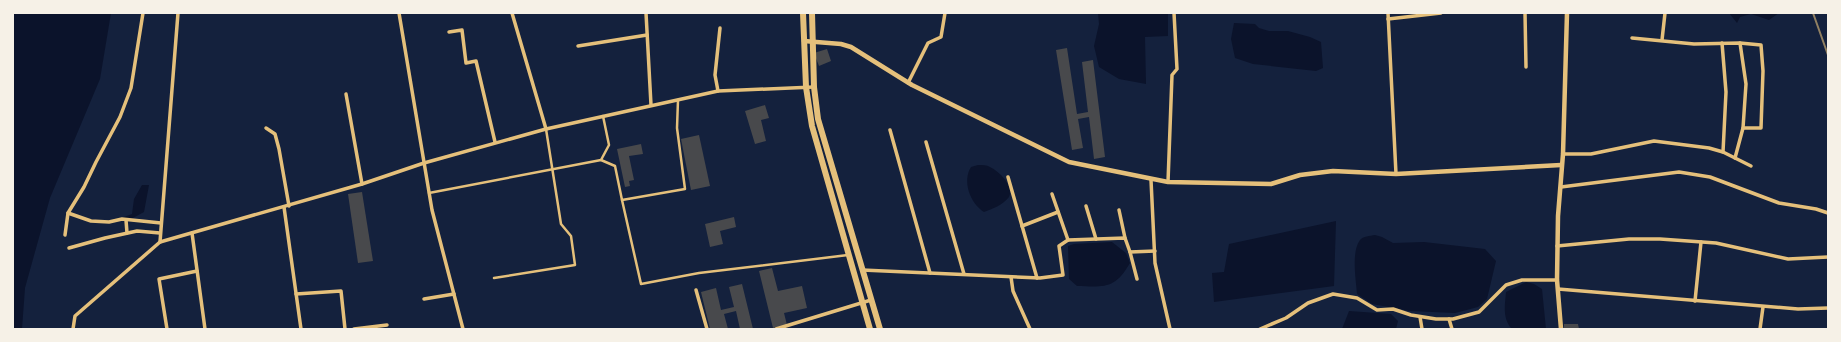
<svg xmlns="http://www.w3.org/2000/svg" width="1841" height="342" font-family="'DejaVu Sans',sans-serif">
	<rect width="100%" height="100%" fill="#14213d"/>
	<g fill="#0b132b">
		<polygon points="13,13 111,13 100,79 50,198 25,288 22,329 13,329"/>
		<polygon points="1098,13 1168,13 1168,36 1145,37 1146,84 1119,79 1099,67 1094,46 1099,24"/>
		<polygon points="1729,13 1779,13 1769,20 1751,14 1740,17 1737,23"/>
		<polygon points="1234,23 1255,24 1259,28 1269,31 1288,31 1310,37 1321,42 1323,68 1316,71 1253,64 1235,58 1231,39"/>
		<path d="M978,165C982,165 987,165 990,167C999,171 1015,187 1009,197C1003,205 992,209 984,212C970,203 962,181 971,167Z"/>
		<polygon points="142,185 149,185 144,212 131,219 121,218 132,214 134,199"/>
		<polygon points="1336,221 1334,286 1214,302 1212,273 1224,272 1229,244"/>
		<path d="M1375,235L1382,237L1393,243L1424,242L1485,249L1496,261L1487,299L1478,307L1455,313L1410,311L1372,304L1357,294C1356,280 1351,252 1360,240C1363,236 1370,236 1375,235Z"/>
		<path d="M1112,242L1126,253L1130,263C1115,289 1105,287 1077,286L1069,279L1068,246L1074,244Z"/>
		<path d="M1526,282L1534,284L1542,289L1546,329H1512C1502,318 1505,305 1506,292Z"/>
		<polygon points="1349,311 1391,314 1398,321 1396,329 1342,329"/>
	</g>
	<g fill="#48494c">
		<polygon points="1067,48 1077,114 1088,112 1082,62 1093,60 1105,157 1094,159 1089,117 1078,119 1083,148 1072,150 1056,50"/>
		<polygon points="827,49 831,61 819,66 814,53"/>
		<polygon points="765,105 769,118 761,120 766,141 755,144 745,111"/>
		<polygon points="699,135 710,186 691,190 681,139"/>
		<polygon points="641,144 643,154 629,156 634,180 629,181 630,186 625,187 617,149"/>
		<polygon points="362,192 373,261 358,263 348,194"/>
		<polygon points="734,217 736,227 720,231 723,244 710,247 705,224"/>
		<polygon points="772,268 778,291 802,286 807,308 784,313 787,325 773,328 759,271"/>
		<polygon points="742,284 753,329 740,329 736,311 724,314 728,329 710,329 701,292 716,288 721,310 734,307 729,287"/>
		<polygon points="1564,324 1578,324 1579,329 1564,329"/>
	</g>
	<g fill="none" stroke-linecap="round" stroke-linejoin="round">
		<g stroke="#e5c07b" stroke-width="2.5">
			<polyline points="601,160 615,166 622,200 685,189 677,128 678,100"/>
			<polyline points="429,193 601,160 609,145 603,116"/>
			<polyline points="622,200 641,284 699,273 848,255"/>
			<polyline points="494,278 575,265 571,236 561,224 546,129"/>
		</g>
		<g stroke="#e5c07b" stroke-width="3.5">
			<polyline points="399,13 432,210 463,329"/>
			<polyline points="512,13 546,129"/>
			<polyline points="646,13 651,105"/>
			<polyline points="1388,13 1396,174"/>
			<polyline points="1525,13 1526,67"/>
			<polyline points="1388,19 1441,13"/>
			<polyline points="449,32 462,30 466,63 476,61 495,142"/>
			<polyline points="1632,38 1694,44 1740,43 1746,84 1743,128 1735,158"/>
			<polyline points="1662,40 1665,13"/>
			<polyline points="1722,43 1726,92 1723,152"/>
			<polyline points="1740,43 1761,45 1763,71 1761,128 1743,128"/>
			<polyline points="578,46 647,35"/>
			<polyline points="908,83 928,43 941,37 945,13"/>
			<polyline points="718,91 715,75 720,28"/>
			<polyline points="346,94 362,184"/>
			<polyline points="266,128 275,134 279,149 289,206"/>
			<polyline points="890,130 930,273"/>
			<polyline points="926,142 964,274"/>
			<polyline points="1563,154 1591,154 1654,141 1709,148 1723,152 1751,166"/>
			<polyline points="1008,177 1037,278"/>
			<polyline points="1151,180 1155,263 1170,329"/>
			<polyline points="1168,182 1172,75 1177,69 1174,13"/>
			<polyline points="1561,187 1679,172 1710,177 1779,203 1816,209 1828,213"/>
			<polyline points="1052,194 1068,240"/>
			<polyline points="1086,206 1096,239"/>
			<polyline points="284,207 301,329"/>
			<polyline points="1119,210 1125,238"/>
			<polyline points="68,213 91,221 109,222 122,219 161,223"/>
			<polyline points="126,220 127,233"/>
			<polyline points="1022,226 1058,212"/>
			<polyline points="192,233 205,329"/>
			<polyline points="65,235 68,213 84,187 96,162 120,117 131,88 143,13"/>
			<polyline points="160,242 178,13"/>
			<polyline points="1557,246 1629,239 1660,239 1716,243 1788,259 1828,257"/>
			<polyline points="69,248 105,238 137,231 160,233"/>
			<polyline points="1130,252 1137,279"/>
			<polyline points="862,270 1040,278 1063,275 1059,246 1068,240 1125,238 1130,252 1155,251"/>
			<polyline points="1011,277 1013,291 1030,329"/>
			<polyline points="1558,289 1798,309 1828,308"/>
			<polyline points="696,290 707,329"/>
			<polyline points="296,294 341,291 345,329"/>
			<polyline points="424,299 454,294"/>
			<polyline points="1695,301 1701,242"/>
			<polyline points="1420,317 1422,329"/>
			<polyline points="1449,319 1452,329"/>
			<polyline points="73,329 75,316 160,242 362,184 424,163 546,129 718,91 814,87"/>
			<polyline points="167,329 159,279 197,271"/>
			<polyline points="354,329 387,325"/>
			<polyline points="776,329 871,300"/>
			<polyline points="1260,329 1286,318 1308,303 1333,294 1357,298 1377,310 1393,309 1411,315 1436,319 1453,319 1479,312 1506,285 1522,280 1557,280"/>
			<polyline points="1760,329 1763,307"/>
		</g>
		<g stroke="#e5c07b" stroke-width="4.5">
			<polyline points="804,41 841,44 851,47 912,85 1069,162 1168,182 1271,184 1300,175 1333,171 1396,174 1561,165"/>
			<polyline points="1561,329 1557,280 1558,216 1563,154 1567,13"/>
		</g>
		<g stroke="#e5c07b" stroke-width="6">
			<polyline points="803,13 806,87 812,126 870,329"/>
			<polyline points="812,13 814,87 818,119 880,329"/>
		</g>
		<polyline stroke="#918062" stroke-width="2" points="1813,13 1828,55"/>
	</g>
	<rect width="1841" height="342" fill="none" stroke="#f6f1e7" stroke-width="28"/>
</svg>
